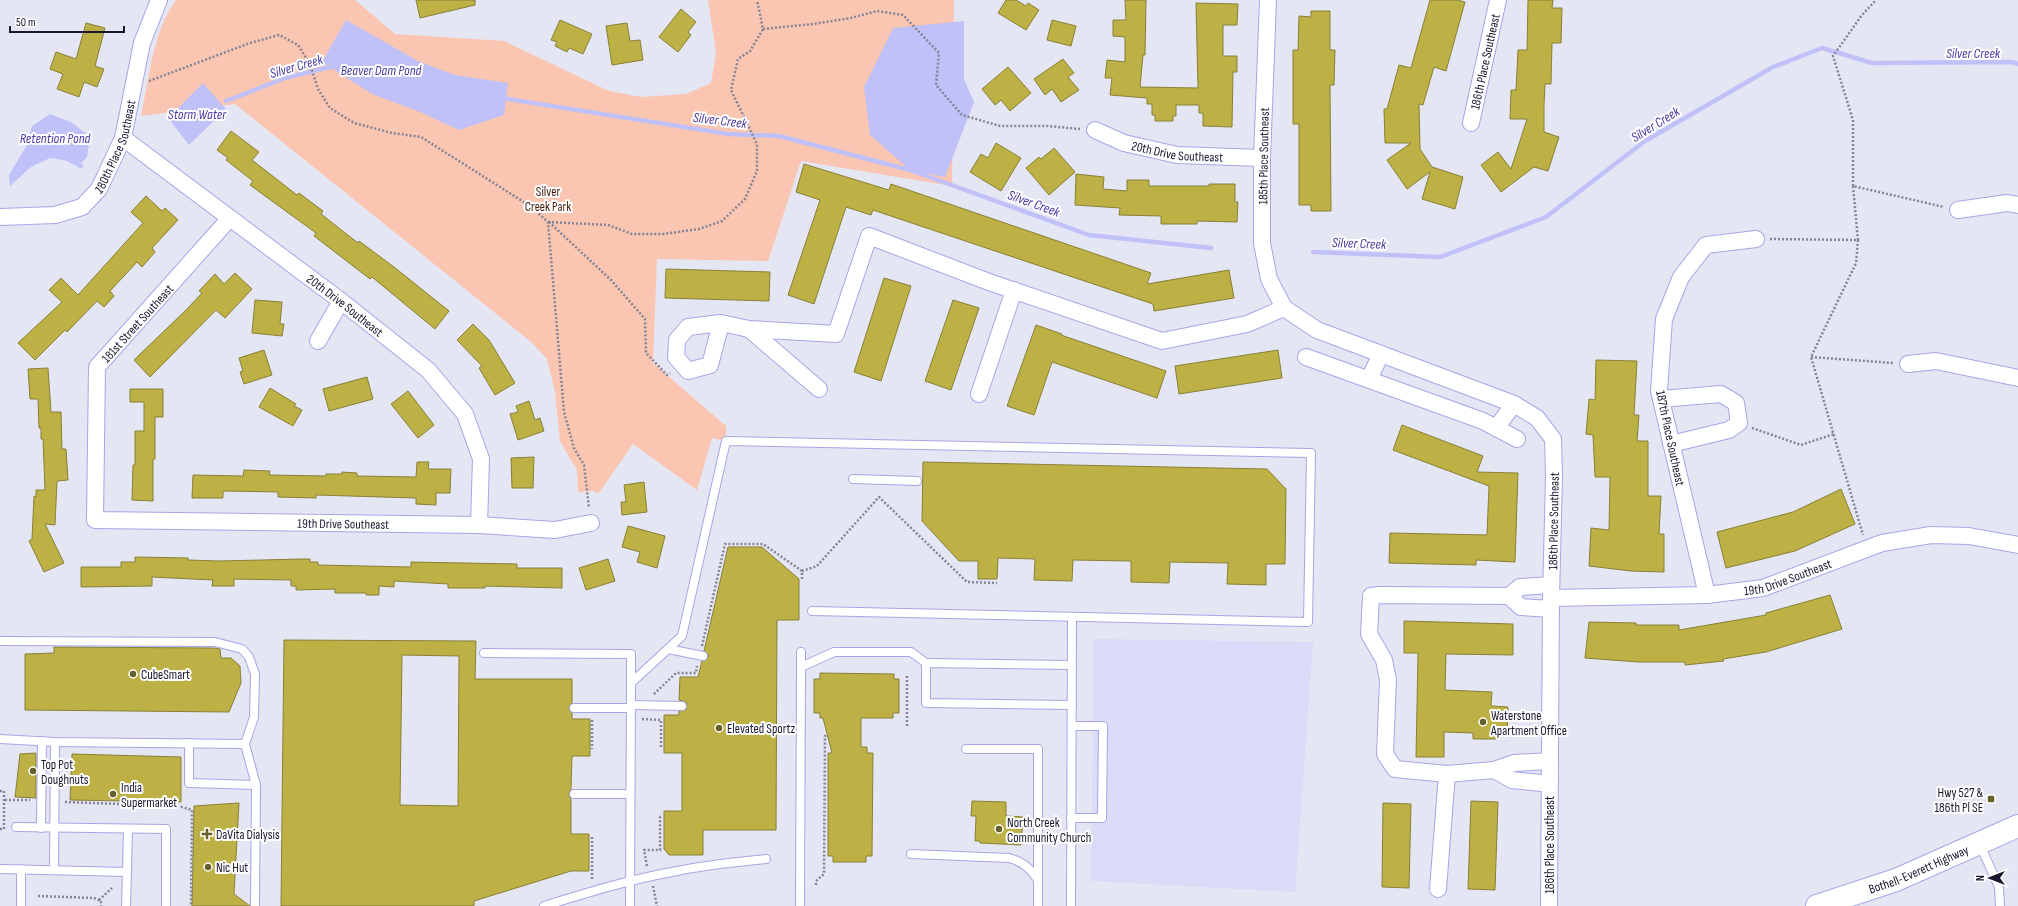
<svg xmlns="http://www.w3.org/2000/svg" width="2018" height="906" font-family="'Sofia Sans Condensed',sans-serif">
	<rect width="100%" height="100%" fill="#e5e6f3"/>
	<polygon fill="#d9dbf9" points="1094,639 1313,642 1295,892 1091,881"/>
	<path fill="#fbc6b1" d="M176,0H355L395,34L504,41L609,91L641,97L686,94L711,83L716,53L708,0H954L952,186L801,161L768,261L657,259L653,363L726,426V441L712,438L697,490L633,444L598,494L594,491L578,492L577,470L560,441L555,392L547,359L530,341L235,104L141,116C149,79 153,31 176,0Z"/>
	<g fill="#bfc1f8">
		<polygon points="346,20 418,61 455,75 508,83 504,115 459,130 420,112 372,94 322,62"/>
		<polygon points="964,21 964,79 974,102 945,177 910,170 870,135 864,87 893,28"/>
		<polygon points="203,83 226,109 189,145 168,118"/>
		<polygon points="50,114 71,122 90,137 87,157 81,163 50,158 31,167 10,186 9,175 27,145 32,126"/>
	</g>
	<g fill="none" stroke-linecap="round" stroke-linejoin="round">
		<g stroke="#bfc1f8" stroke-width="4.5">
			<polyline points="502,98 728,134 779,136 910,170 1089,235 1211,248"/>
			<polyline points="226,101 285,78 334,66"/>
			<polyline points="68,159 81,166"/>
			<polyline points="1313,252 1440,257 1546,217 1645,141 1773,67 1822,48 1872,63 2013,62 2018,64"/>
		</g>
	</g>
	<g fill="#bdb044" stroke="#888038" fill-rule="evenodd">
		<polygon points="416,0 475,0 475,5 420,18"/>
		<polygon points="1006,0 1016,0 1026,6 1028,3 1039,10 1026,30 998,13"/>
		<polygon points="1125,0 1146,0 1145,55 1143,55 1140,87 1198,88 1196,3 1238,4 1237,25 1223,25 1223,56 1237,56 1237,72 1233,72 1232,127 1203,126 1203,113 1199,113 1199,105 1176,105 1176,116 1173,116 1173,121 1155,121 1155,115 1152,115 1152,104 1147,104 1147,98 1110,95 1112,78 1105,78 1107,60 1125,62 1125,37 1113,36 1113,20 1126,20"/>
		<polygon points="1430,0 1457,0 1465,2 1446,71 1434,67 1423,105 1419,104 1420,149 1432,167 1463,177 1455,209 1422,199 1430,172 1407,189 1387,160 1411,143 1385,143 1384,109 1387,109 1399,65 1411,68"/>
		<polygon points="1528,0 1553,0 1552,8 1562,8 1561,43 1552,43 1551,84 1545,84 1544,105 1544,132 1559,137 1548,171 1534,167 1501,192 1481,165 1498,152 1511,169 1527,119 1510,119 1511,90 1516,90 1518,50 1527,50"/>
		<polygon points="681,9 696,22 688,32 691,35 678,52 659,37"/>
		<polygon points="1311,11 1330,11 1330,50 1335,50 1334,85 1330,85 1331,211 1311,211 1311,205 1299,205 1299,124 1293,124 1293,50 1298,50 1299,16 1311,17"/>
		<polygon points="560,20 592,34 583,54 569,48 567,52 555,46 557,42 551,40"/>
		<polygon points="1052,20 1076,26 1071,46 1047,40"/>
		<polygon points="86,23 105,28 95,66 104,69 97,87 84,82 79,97 57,89 63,74 50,69 56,52 76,59"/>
		<polygon points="627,23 630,41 640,40 643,60 612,65 606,26"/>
		<polygon points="1063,59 1074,73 1068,77 1079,90 1061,102 1052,89 1045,95 1034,79"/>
		<polygon points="1008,67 1031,93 1010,111 1001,100 995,105 982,89"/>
		<polygon points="231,131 259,152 252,160 297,195 299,193 323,211 321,214 358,243 359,241 394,267 449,311 435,329 372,277 370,279 314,236 316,233 250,185 253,181 226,160 228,158 217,150"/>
		<polygon points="996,143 1021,158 1001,191 970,172 981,154 988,158"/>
		<polygon points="1054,148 1075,172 1049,195 1026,168 1039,157 1041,159"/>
		<polygon points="804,164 889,190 891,184 1151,273 1147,284 1229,270 1234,298 1154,311 1153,304 873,210 871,215 846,207 814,304 788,295 820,200 796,192"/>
		<polygon points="1076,174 1104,177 1103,189 1127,191 1127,180 1149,180 1149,186 1209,186 1209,184 1235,184 1235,202 1238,202 1237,222 1197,221 1197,224 1161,224 1161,216 1119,215 1120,208 1075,205"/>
		<polygon points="146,196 162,211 165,208 178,220 152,248 155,252 142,267 137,262 110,291 114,296 104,307 97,301 67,332 65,330 35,360 18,343 62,302 49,290 61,278 78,295 143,223 131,212"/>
		<polygon points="666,269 770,272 769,301 665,298"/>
		<polygon points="235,273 252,289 225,318 216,310 150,377 134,360 186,310 202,293 199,291 215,274 224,284"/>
		<polygon points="884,278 911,286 881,381 854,372"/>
		<polygon points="255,300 282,302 280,324 284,324 282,336 252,333"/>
		<polygon points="953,300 979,308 951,390 925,381"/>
		<polygon points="473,324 489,340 515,383 495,395 479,368 482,366 457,340"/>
		<polygon points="1036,325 1062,334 1061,335 1166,371 1157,398 1052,362 1034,415 1007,406"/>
		<polygon points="264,350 272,375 244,384 240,372 243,371 239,358"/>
		<polygon points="1278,350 1282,378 1179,394 1175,366"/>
		<polygon points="1596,360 1637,361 1634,415 1639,415 1637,441 1648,441 1648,496 1661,496 1659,534 1664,534 1664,572 1631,571 1589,566 1591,528 1609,530 1610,477 1595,477 1593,435 1586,434 1589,399 1595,400"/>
		<polygon points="48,368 51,412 61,412 62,449 66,449 68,480 57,481 55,525 45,524 64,563 44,572 29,541 32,539 34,496 36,497 36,490 45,490 43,439 41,439 41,428 39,428 38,399 30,399 28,369"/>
		<polygon points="367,377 373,399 329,411 323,389"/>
		<polygon points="270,388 296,404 294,406 302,410 293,426 259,407"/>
		<polygon points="130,389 163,389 163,417 155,417 155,459 153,459 153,501 132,500 133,465 135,465 135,431 144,431 144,402 130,402"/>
		<polygon points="408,391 434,425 418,438 391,404"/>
		<polygon points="529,401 535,420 540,418 544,431 518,440 510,414 518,412 516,406"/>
		<polygon points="1402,425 1483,456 1477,472 1518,473 1515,562 1476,560 1476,565 1389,563 1390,533 1487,535 1489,486 1393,450"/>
		<polygon points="534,457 533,488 512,488 511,458"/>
		<polygon points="417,462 429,462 428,469 451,469 450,493 436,493 436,505 416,504 416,498 316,495 316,498 278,497 278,492 223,491 223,498 192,498 193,475 243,476 244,470 270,471 269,475 326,476 326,474 342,474 342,472 357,473 357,476 416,477"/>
		<polygon points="923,462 1267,469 1286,489 1285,564 1266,564 1266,585 1227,584 1228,563 1170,562 1169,583 1131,582 1131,561 1073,560 1072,581 1034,580 1035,559 998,558 997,579 978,579 978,561 959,561 922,521"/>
		<polygon points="644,482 647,512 622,515 621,502 626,502 624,485"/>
		<polygon points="1841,489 1855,524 1795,551 1726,568 1717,532 1793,512"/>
		<polygon points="628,526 665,536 657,568 637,562 640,552 622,547"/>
		<polygon points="728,547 762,547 799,579 799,620 777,620 776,830 703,830 703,855 669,855 664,849 664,811 682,811 682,753 664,753 664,715 679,715 679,711 686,709 687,703 679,700 680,677 698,677 702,661 708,657 708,654 704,651"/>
		<polygon points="135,557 188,558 188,560 219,561 303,559 310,559 310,562 318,562 318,565 411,567 411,562 517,564 517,568 562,568 562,588 485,586 485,588 448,588 448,584 394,581 394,587 379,586 379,595 366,595 366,593 335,593 335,589 296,590 296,586 291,586 291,580 234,579 234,586 212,586 213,580 152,577 152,586 81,587 81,567 121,567 121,562 135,562"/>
		<polygon points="608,559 615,581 586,590 579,568"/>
		<polygon points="1830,595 1842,629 1766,652 1723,659 1724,661 1685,665 1685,662 1638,662 1585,658 1589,622 1636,623 1636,625 1679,625 1679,630 1766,615 1766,613"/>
		<polygon points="1404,621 1513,624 1513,655 1446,654 1445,690 1492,692 1491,706 1508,707 1507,735 1498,735 1498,739 1473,739 1473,733 1444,732 1444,757 1416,757 1418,653 1404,653"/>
		<path d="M284,640L476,641L475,679H572V703L569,708L572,713V719H590V756H572L571,789L569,794L571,799V834H589V871H571L474,901V906H281ZM402,655L459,656L458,806L400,805Z"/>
		<polygon points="54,647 214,648 220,649 221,658 231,658 240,666 241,683 229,712 25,710 25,654 54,653"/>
		<polygon points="820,673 894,674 894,679 899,679 899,713 893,713 893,718 861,718 861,747 867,747 867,753 873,753 872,856 866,856 866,862 833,862 833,856 828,856 828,753 832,753 823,718 820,718 820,713 814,713 814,679 820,679"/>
		<polygon points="36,753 36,798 15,797 20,754"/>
		<polygon points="72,754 181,757 181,802 70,800"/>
		<polygon points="972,801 1006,802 1006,816 1023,817 1021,845 980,843 980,841 975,841 976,816 971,816"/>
		<polygon points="1471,801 1498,802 1495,890 1468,889"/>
		<polygon points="239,803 234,894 250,906 192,906 194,806"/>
		<polygon points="1383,803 1411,804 1409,888 1382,887"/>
	</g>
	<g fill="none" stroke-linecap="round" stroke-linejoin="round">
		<defs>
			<g id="service">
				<polyline points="853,479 917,481"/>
				<polyline points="0,641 215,642 242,649 249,657 255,674 254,717 245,744 256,785 255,906"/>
				<polyline points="668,649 703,656"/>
				<polyline points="801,652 801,667"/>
				<polyline points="484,653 631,654 631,683"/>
				<polyline points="1072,665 926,663 926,703 1072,705"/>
				<polyline points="631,705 682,706"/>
				<polyline points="574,708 631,708"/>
				<polyline points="0,739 55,742 245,744"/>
				<polyline points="189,743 189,783 256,785"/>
				<polyline points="966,749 1038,749 1038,906"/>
				<polyline points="574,794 630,794"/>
				<polyline points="1071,818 1102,818 1103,726 1072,726"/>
				<polyline points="16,827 166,829 166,906"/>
				<polyline points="41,828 42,741"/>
				<polyline points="1980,845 1999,887 2000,906"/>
				<path d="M911,854L1009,858C1023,862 1030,868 1038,880"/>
				<polyline points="0,869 127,872 126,906"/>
				<polyline points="54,870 55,742"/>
				<polyline points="127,872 128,829"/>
				<polyline points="21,906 21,869"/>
				<path d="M544,906C586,893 628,880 672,872C703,865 734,862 766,859"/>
				<polyline points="630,906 631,683 682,636 726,441 1311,453 1308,622 812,611"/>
				<polyline points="800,906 801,667 834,652 911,652 926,663"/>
				<polyline points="1071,906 1072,617"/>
			</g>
			<g id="minor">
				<polyline points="1268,0 1262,158 1262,243 1269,279 1284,308 1317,330 1514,404 1537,418 1553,439 1554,477 1551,598 1549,906"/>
				<path id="s1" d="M1471,123L1498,0"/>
				<path id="s2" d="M1095,130L1124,143L1177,155L1262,158"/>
				<path id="s3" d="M123,138L341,301L428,370L465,414L481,459L479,525"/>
				<polyline points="1958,210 2007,203 2018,205"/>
				<path id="s4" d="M0,217L55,215L82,207L99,189L123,138L142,43L159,0"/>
				<path id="s5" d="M230,218L97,367L95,520L479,525L555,530L591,523"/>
				<polyline points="721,323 710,365 688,371 676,357 677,340 688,327 721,323 749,329 836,334 869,236 989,282 1162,341 1247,324 1284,308"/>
				<polyline points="749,329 819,389"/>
				<polyline points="318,341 341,301"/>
				<polyline points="1306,357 1483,421 1517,439"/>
				<polyline points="1908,364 1936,361 2018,378"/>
				<polyline points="1369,379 1381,354"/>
				<polyline points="979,394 1014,290"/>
				<polyline points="1661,399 1721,394 1736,403 1739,423 1729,430 1671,444"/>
				<polyline points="1496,428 1514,404"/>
				<polyline points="1707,595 1659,391 1664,319 1681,277 1706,245 1756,239"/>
				<polyline points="1509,596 1521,607 1551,609"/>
				<path id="s6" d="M1551,598L1707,595L1763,588L1882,543L1931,535L1969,536L2018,545"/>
				<polyline points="1550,761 1514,763 1494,770 1447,774 1395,769 1385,754 1388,680 1384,660 1369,634 1371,596 1379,595 1509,596 1520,587 1551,585"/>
				<polyline points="1494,770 1512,780 1550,784"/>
				<polyline points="1438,889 1447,774"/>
			</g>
			<g id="primary">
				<path id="s7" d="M1817,906L1896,880L2018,826"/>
			</g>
		</defs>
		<use href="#service" stroke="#a4a6e7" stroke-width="10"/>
		<use href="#minor" stroke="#a4a6e7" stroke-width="18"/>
		<use href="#primary" stroke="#a4a6e7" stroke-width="24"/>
		<g stroke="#848496" stroke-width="2.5" stroke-dasharray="2 2" stroke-linecap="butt">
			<polyline points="763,29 813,24 851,18 877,11 903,15 939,53 936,85 962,115 1000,126 1048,126 1080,129"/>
			<polyline points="149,81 250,43 279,35 298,45 310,64 318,89 330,108 354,123 392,133 421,137 530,206 548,222 564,412 574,448 584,465 589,508"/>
			<polyline points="1853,186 1853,120 1833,56 1862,15 1876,0"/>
			<polyline points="548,222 608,225 632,234 663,234 699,229 722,221 745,199 757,171 757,144 731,90 738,59 750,51 763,29 757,0"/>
			<polyline points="549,222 611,280 645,319 646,353 667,375 670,373"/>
			<polyline points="1770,239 1858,240 1856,263 1811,357 1863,535"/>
			<polyline points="1858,240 1853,186 1944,207"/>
			<polyline points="1811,357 1893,363"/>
			<polyline points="1752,428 1801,445 1834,434"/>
			<polyline points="802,571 817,566 879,497 967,582 997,583"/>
			<polyline points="702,646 725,544 763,544 802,571 802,581"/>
			<polyline points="654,694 676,673 696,673 697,666"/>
			<polyline points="642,719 661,720 661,749"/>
			<polyline points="592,720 592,749"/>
			<polyline points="907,726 907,674"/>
			<polyline points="0,791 4,791 4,829 0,829"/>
			<polyline points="5,800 30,800"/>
			<polyline points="65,802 178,806 192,810 191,906"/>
			<polyline points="592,837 592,880"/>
			<polyline points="647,866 644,850 660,850 660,814"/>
			<polyline points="816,885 816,881 824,874 825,736 827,736"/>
			<polyline points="653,886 657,906"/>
			<polyline points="38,896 94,898 101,901 101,906"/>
			<polyline points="99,900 112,888"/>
		</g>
		<use href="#service" stroke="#fff" stroke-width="8"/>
		<use href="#minor" stroke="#fff" stroke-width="16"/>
		<use href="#primary" stroke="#fff" stroke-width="22"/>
	</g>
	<g fill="#66602d" stroke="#fff" stroke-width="1.5">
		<circle cx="133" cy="674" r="4"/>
		<circle cx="1483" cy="722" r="4"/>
		<circle cx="719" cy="728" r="4"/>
		<circle cx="33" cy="771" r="4"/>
		<circle cx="113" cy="794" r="4"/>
		<rect x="1987" y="795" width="8" height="8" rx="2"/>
		<circle cx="999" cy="829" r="4"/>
		<path d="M205 828h4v4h4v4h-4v4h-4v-4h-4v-4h4z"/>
		<circle cx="208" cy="867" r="4"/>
	</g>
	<g text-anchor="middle" stroke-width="4" stroke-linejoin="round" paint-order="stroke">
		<g font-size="13" fill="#18172f" stroke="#fff">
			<text dy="5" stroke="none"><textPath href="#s1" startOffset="63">186th Place Southeast</textPath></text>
			<text dy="5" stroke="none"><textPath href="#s4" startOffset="154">180th Place Southeast</textPath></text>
			<text dy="5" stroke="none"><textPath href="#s2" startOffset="86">20th Drive Southeast</textPath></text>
			<text transform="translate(1263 156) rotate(-89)" y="5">185th Place Southeast</text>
			<text dy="5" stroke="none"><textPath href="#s3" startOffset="278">20th Drive Southeast</textPath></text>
			<text transform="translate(137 323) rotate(-48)" y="5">181st Street Southeast</text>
			<text transform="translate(1671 438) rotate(78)" y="5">187th Place Southeast</text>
			<text transform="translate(1553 521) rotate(-89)" y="5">186th Place Southeast</text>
			<text dy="5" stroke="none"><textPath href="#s5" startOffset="601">19th Drive Southeast</textPath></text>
			<text dy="5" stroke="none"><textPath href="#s6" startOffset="239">19th Drive Southeast</textPath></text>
			<text transform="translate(1549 845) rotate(-90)" y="5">186th Place Southeast</text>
			<text dy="5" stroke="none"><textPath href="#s7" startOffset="108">Bothell-Everett Highway</textPath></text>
		</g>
		<g font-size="13" fill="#431d0d" stroke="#fff">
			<text x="548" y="196">Silver<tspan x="548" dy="15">Creek Park</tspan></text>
		</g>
		<g font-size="13" fill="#18172f" stroke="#fff" text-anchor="start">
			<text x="141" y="679">CubeSmart</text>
			<text x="1491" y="720">Waterstone<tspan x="1491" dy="15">Apartment Office</tspan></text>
			<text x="727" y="733">Elevated Sportz</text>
			<text x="41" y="769">Top Pot<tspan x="41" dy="15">Doughnuts</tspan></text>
			<text x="121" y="792">India<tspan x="121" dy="15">Supermarket</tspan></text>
			<text x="1983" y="797" text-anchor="end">Hwy 527 &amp;<tspan x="1983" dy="15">186th Pl SE</tspan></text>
			<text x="1007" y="827">North Creek<tspan x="1007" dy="15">Community Church</tspan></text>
			<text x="216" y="839">DaVita Dialysis</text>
			<text x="216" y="872">Nic Hut</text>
		</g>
		<g font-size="14" font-style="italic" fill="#483ca2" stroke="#fff">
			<text x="1973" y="58">Silver Creek</text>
			<text transform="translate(296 66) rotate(-16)" y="5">Silver Creek</text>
			<text x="381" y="75">Beaver Dam Pond</text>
			<text x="197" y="119">Storm Water</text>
			<text transform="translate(720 120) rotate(7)" y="5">Silver Creek</text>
			<text transform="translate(1655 124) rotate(-32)" y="5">Silver Creek</text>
			<text x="55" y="143">Retention Pond</text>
			<text transform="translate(1034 203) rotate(20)" y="5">Silver Creek</text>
			<text transform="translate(1359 243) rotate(2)" y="5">Silver Creek</text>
		</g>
	</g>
	<g transform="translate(1990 878) rotate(270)" stroke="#ffffff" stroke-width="3" paint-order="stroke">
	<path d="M0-3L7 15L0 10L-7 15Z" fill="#18172f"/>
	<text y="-6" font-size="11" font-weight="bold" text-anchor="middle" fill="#18172f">N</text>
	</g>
	<path d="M10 26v6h114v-6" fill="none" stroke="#18172f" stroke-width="2"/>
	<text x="16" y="26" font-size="12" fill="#18172f" stroke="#ffffff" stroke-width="3" paint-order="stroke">50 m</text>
</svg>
